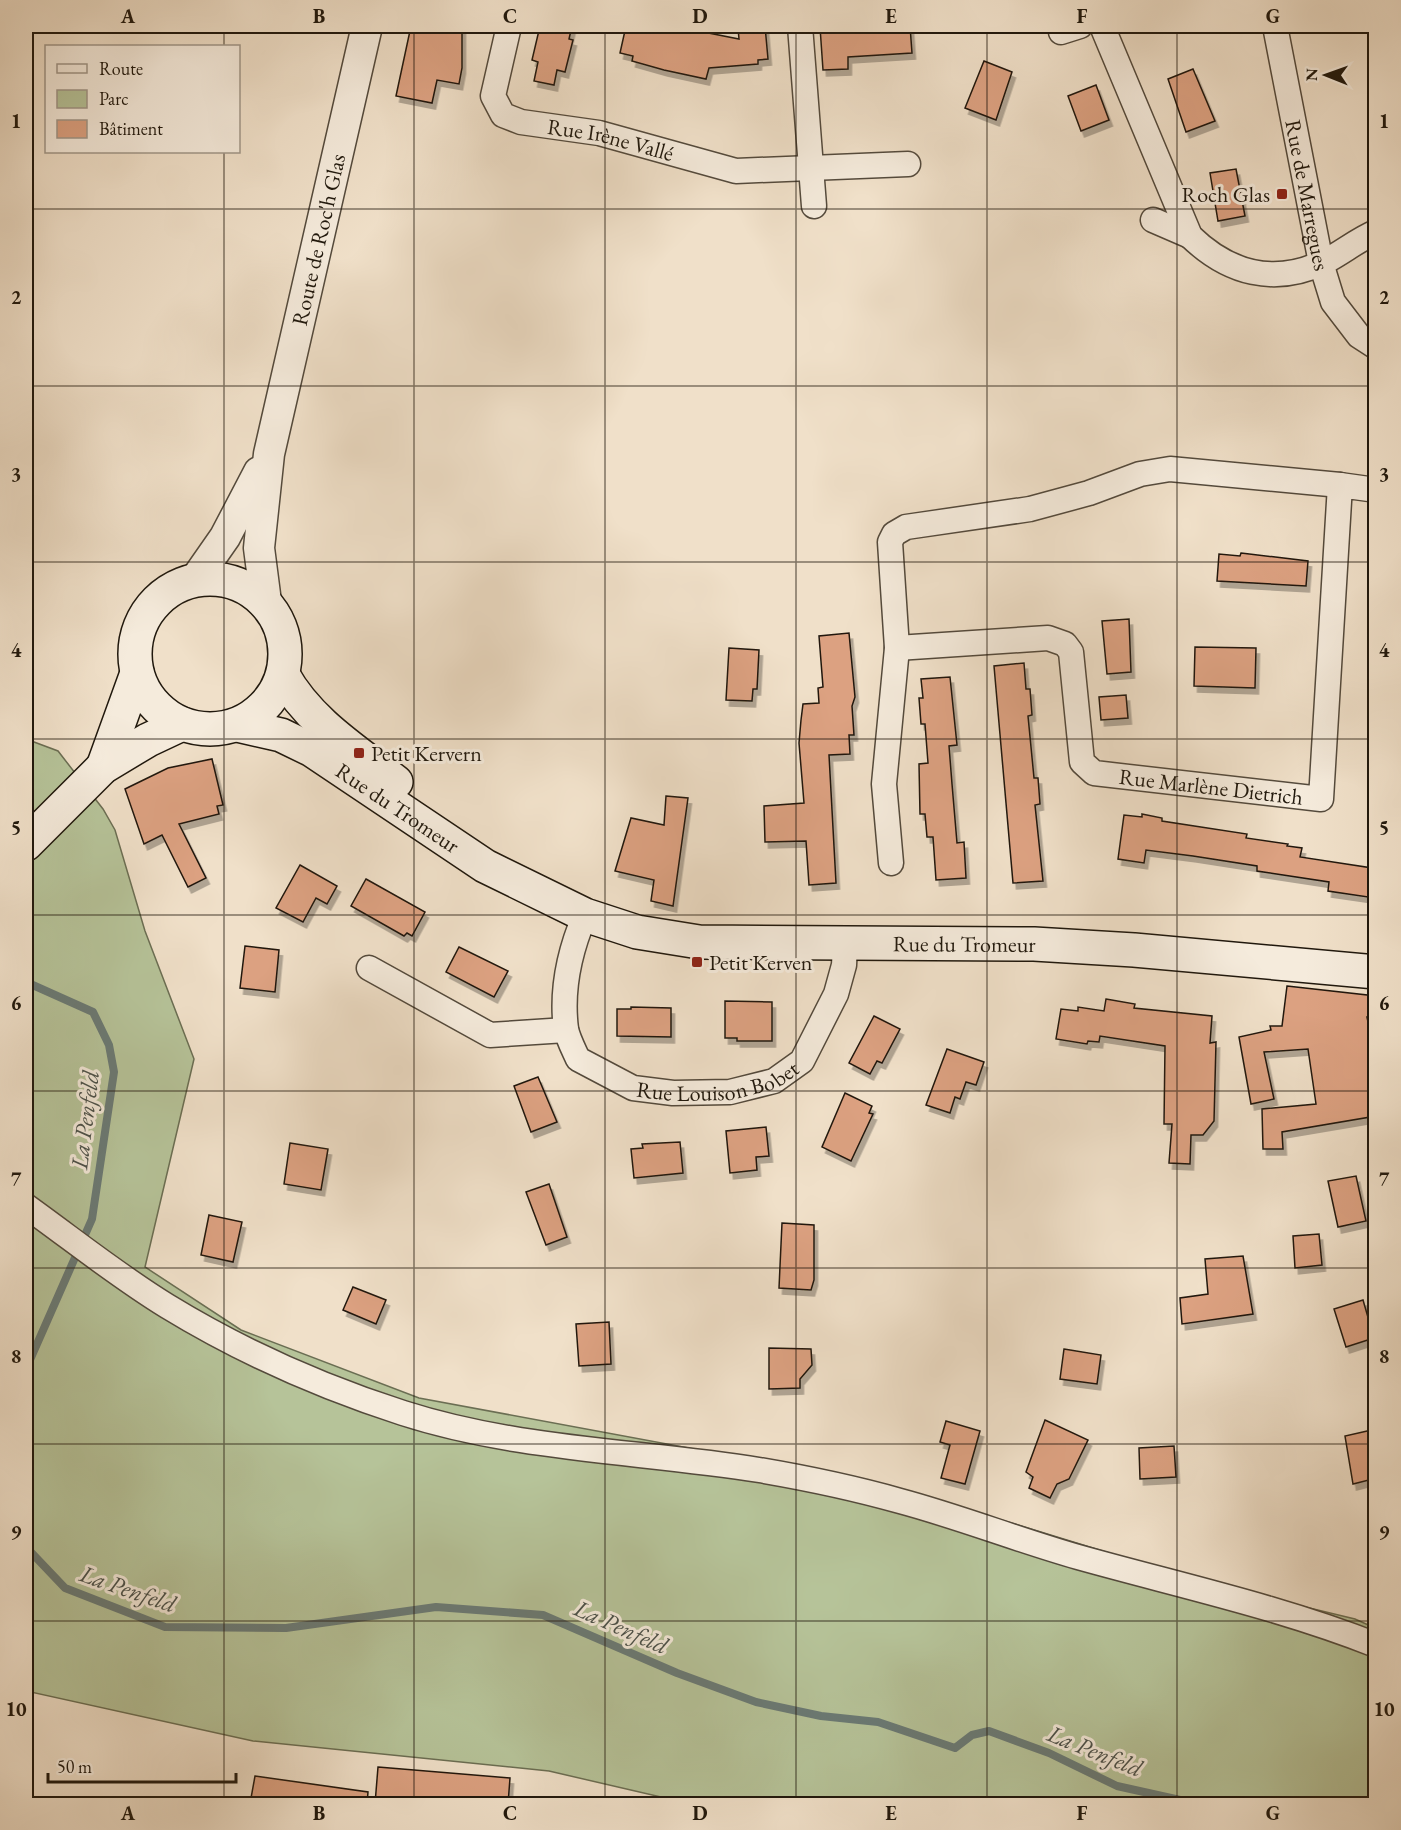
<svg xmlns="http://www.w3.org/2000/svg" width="1401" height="1830" font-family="'EB Garamond',serif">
	<defs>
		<filter id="shadow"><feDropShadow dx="3.5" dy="6" stdDeviation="0" flood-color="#0004"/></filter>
	</defs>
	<rect width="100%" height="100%" fill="#f0e0c9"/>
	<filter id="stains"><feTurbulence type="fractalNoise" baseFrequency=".00333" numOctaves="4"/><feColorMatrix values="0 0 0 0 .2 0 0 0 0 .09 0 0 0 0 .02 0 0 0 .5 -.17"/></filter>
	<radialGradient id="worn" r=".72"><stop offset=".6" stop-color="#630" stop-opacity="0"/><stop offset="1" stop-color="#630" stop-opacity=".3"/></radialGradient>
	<polygon fill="#b6c399" stroke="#6b6e53" stroke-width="1.5" points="26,739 58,751 103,809 115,830 145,931 194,1059 145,1267 241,1330 419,1398 888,1485 1210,1584 1355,1619 1375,1628 1375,1804 691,1804 549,1771 253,1741 26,1691"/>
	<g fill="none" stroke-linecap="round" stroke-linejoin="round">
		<g stroke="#6a7a75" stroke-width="8">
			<polyline points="26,982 93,1012 109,1045 114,1072 92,1219 26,1369"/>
			<polyline points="26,1547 65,1588 165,1627 286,1628 436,1607 543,1615 677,1673 756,1702 821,1716 878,1722 955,1748 972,1735 989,1731 1049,1753 1117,1786 1198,1804"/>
		</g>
	</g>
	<g fill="#dca181" stroke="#20180d" stroke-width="1.5" filter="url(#shadow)">
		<polygon points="411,26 462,26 462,68 459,84 437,80 432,103 396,96"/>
		<polygon points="540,26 572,26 569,39 573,40 565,72 557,70 554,85 534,81 538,62 532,60"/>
		<polygon points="626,26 673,26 739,39 738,28 742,28 742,26 765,26 768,59 758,60 758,64 709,68 706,79 664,70 632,61 633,56 620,53"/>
		<polygon points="833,26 910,26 912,53 848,57 848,69 823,70 820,27"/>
		<polygon points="984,61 1012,72 996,120 965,108"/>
		<polygon points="1193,69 1215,121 1186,132 1168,79"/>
		<polygon points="1096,85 1109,120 1081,131 1068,96"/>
		<polygon points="1236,169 1245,216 1218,221 1210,173"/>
		<polygon points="1241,553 1308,561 1306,586 1217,581 1219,554 1240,556"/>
		<polygon points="1129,619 1131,672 1107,674 1102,621"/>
		<polygon points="849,633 855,697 852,706 854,735 849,735 850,754 829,755 836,883 809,885 806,841 765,842 764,806 804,803 799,743 801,720 803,704 819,703 818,688 823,687 819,636"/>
		<polygon points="1195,647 1256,648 1255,688 1194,686"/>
		<polygon points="729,648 759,650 757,689 753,689 752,701 726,700"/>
		<polygon points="1024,663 1026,689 1030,689 1032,715 1028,716 1034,778 1038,778 1040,804 1035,805 1043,881 1013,883 994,666"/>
		<polygon points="950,677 957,745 949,746 952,784 957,843 964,842 966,878 936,880 933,837 927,837 925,814 920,814 919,764 928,763 925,724 921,724 919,698 923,698 921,679"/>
		<polygon points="1126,695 1128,718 1101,720 1099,697"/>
		<polygon points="212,759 223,805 217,806 219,814 179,824 206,878 188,887 162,835 144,844 125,789 168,768"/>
		<polygon points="666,796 688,798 673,906 651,901 654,880 615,871 631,818 664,825"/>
		<polygon points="1142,814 1162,818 1162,821 1247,834 1246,838 1288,844 1287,846 1302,848 1300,857 1372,868 1368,897 1328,891 1329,882 1257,871 1257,866 1193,856 1146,850 1144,863 1118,859 1124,815 1142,817"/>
		<polygon points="300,865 337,886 327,904 316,898 303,922 276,908"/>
		<polygon points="366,879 425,912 412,936 407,933 404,936 351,906"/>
		<polygon points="245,946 279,950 275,992 240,988"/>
		<polygon points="459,947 508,971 494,997 446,972"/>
		<polygon points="1287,986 1376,996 1376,1018 1367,1017 1376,1061 1376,1116 1282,1132 1283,1149 1263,1149 1262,1109 1316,1104 1308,1049 1264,1052 1274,1099 1251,1104 1239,1037 1271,1030 1270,1026 1282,1026"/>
		<polygon points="1106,999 1135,1004 1134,1008 1212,1016 1210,1043 1216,1042 1214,1121 1203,1135 1191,1135 1190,1164 1169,1163 1172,1124 1164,1124 1165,1046 1100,1036 1099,1042 1088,1041 1087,1044 1056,1039 1061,1009 1078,1011 1078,1007 1104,1011"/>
		<polygon points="725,1001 772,1002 772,1041 737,1041 737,1038 725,1038"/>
		<polygon points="631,1007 671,1008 671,1037 617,1036 617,1009 631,1009"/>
		<polygon points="874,1016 900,1029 882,1063 877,1061 870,1074 849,1063"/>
		<polygon points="947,1049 984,1062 976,1085 966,1082 960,1099 955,1097 950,1113 926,1105"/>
		<polygon points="538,1077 557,1122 531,1132 514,1086"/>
		<polygon points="845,1093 872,1106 869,1113 873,1114 851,1161 822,1147"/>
		<polygon points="766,1127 769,1156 756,1157 757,1170 730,1173 726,1131"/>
		<polygon points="680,1142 683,1173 634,1178 631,1149 643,1148 642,1144"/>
		<polygon points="290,1143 328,1149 321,1190 284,1184"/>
		<polygon points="1356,1176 1366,1221 1338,1227 1328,1181"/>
		<polygon points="549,1184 567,1237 546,1245 526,1192"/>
		<polygon points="209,1215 242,1222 233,1262 201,1255"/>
		<polygon points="782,1223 814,1225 814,1280 811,1290 779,1288"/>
		<polygon points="1319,1234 1322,1265 1295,1268 1293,1236"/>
		<polygon points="1243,1256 1253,1314 1182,1324 1180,1298 1208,1294 1205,1259"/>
		<polygon points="353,1287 386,1300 376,1324 343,1310"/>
		<polygon points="1363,1300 1374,1338 1346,1347 1334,1309"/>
		<polygon points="609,1322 611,1364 579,1366 576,1324"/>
		<polygon points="769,1348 811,1349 812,1365 800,1379 800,1388 769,1389"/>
		<polygon points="1064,1349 1101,1355 1097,1384 1060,1379"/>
		<polygon points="1045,1420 1088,1440 1069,1479 1057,1484 1050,1498 1029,1488 1033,1477 1026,1472"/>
		<polygon points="946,1421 980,1431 965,1484 941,1478 950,1445 940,1442"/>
		<polygon points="1376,1429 1373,1479 1353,1484 1345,1436"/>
		<polygon points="1174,1446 1176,1477 1140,1479 1139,1448"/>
		<polygon points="378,1767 510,1778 508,1804 375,1804"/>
		<polygon points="255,1776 368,1792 367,1804 298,1804 251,1798"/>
	</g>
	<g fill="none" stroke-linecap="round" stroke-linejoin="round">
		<defs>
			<g id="minor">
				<path id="s1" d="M509,26L493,96L503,115L521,122L599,133L736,171L908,164"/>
				<polyline points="800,26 814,206"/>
				<path d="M1102,26L1190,236C1228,273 1274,286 1324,262C1342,253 1357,240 1376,232"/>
				<path id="s2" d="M1275,26L1321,263L1333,302L1359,336L1376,347"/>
				<polyline points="1061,32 1080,26"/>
				<polyline points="1153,220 1190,236"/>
				<path id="s3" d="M897,648L1048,638L1065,644L1071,652L1082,762L1094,773L1321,799L1340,485L1376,490"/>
				<polyline points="891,863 884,784 897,648 890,542 894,534 906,527 1030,509 1089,493 1140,474 1170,469 1340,485"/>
				<path id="s4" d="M585,915C570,950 561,990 566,1029C568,1039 574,1050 578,1059L633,1088L673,1093L730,1092L774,1081L802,1061L836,994L844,965L845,945"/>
				<polyline points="369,968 490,1035 566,1030"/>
				<path d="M26,1206C72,1239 118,1276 167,1306C239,1350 322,1387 403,1413C518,1450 640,1451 759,1470C806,1478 854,1488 900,1501C960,1517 1018,1540 1078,1557C1178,1585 1280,1607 1376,1645"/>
			</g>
			<g id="tertiary">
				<polyline points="195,580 225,537 259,472"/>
				<path id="s5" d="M266,602L259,548L269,454L367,26"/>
			</g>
			<g id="secondary">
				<circle cx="210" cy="654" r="75"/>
				<path d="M283,675C308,721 356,751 396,782"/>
				<path id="s6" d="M237,725L281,735L312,750L485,866L585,915L637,932L699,942L1034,944L1134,950L1376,972"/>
				<polyline points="103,767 137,673"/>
				<polyline points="26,844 103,767 148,740 182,724"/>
			</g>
		</defs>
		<use href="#minor" stroke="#544a3c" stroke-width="27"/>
		<use href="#tertiary" stroke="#544a3c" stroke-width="33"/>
		<use href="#secondary" stroke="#20180d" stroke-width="36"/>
		<use href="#minor" stroke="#f5ebdc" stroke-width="24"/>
		<use href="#tertiary" stroke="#f5ebdc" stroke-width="30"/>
		<use href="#secondary" stroke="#f5ebdc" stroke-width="33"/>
	</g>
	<path fill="none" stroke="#20180d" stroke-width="1.5" stroke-opacity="0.55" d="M224,26V46M414,26V1804M605,26V1804M796,26V1804M987,26V1804M1177,26V1804M224,152V1804M26,209H1376M26,386H1376M26,562H1376M26,739H1376M26,915H1376M26,1091H1376M26,1268H1376M26,1444H1376M26,1621H1376"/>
	<g fill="#8f2418" stroke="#f5ebdc" stroke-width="2">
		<rect x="1276" y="188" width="12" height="12" rx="3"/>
		<rect x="353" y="747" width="12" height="12" rx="3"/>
		<rect x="691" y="956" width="12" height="12" rx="3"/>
	</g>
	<g text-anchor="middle" stroke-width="6" stroke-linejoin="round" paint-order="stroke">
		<g font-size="22" fill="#20180d" stroke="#f5ebdc">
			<text dy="8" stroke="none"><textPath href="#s1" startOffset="204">Rue Irène Vallé</textPath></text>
			<text dy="8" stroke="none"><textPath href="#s2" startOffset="172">Rue de Marregues</textPath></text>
			<text dy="8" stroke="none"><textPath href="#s5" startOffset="369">Route de Roc'h Glas</textPath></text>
			<text dy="8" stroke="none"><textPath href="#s3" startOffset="424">Rue Marlène Dietrich</textPath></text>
			<text dy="8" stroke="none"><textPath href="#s6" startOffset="183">Rue du Tromeur</textPath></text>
			<text dy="8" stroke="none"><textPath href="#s6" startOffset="782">Rue du Tromeur</textPath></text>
			<text dy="8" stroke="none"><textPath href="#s4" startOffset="298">Rue Louison Bobet</textPath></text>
		</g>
		<g font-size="22" fill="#20180d" stroke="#f5ebdc" text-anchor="start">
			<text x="1270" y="202" text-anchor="end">Roch Glas</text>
			<text x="371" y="761">Petit Kervern</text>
			<text x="709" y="970">Petit Kerven</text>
		</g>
		<g font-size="24" font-style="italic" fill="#4b514a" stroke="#f5ebdc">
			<text transform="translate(85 1120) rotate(-83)" y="8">La Penfeld</text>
			<text transform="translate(128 1589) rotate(19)" y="8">La Penfeld</text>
			<text transform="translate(621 1627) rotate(24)" y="8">La Penfeld</text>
			<text transform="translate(1095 1751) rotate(22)" y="8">La Penfeld</text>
		</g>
	</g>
	<rect width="1401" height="1830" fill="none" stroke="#f0e0c9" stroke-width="66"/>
	<rect x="45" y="45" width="195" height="108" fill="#f5ebdc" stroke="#a09789" stroke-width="1.5"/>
	<rect x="57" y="64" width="30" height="9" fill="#f5ebdc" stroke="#a09789" stroke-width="1.5"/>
	<text x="99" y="75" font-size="18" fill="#20180d">Route</text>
	<rect x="57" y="90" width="30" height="18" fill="#b6c399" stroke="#a09789" stroke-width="1.5"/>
	<text x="99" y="105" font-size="18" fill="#20180d">Parc</text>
	<rect x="57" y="120" width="30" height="18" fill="#dca181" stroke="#a09789" stroke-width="1.5"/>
	<text x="99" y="135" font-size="18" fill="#20180d">Bâtiment</text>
	<g transform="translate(1326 75) rotate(271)" stroke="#f5ebdc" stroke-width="4.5" paint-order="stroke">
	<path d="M0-4.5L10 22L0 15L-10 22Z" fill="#20180d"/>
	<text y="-9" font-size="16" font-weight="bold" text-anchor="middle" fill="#20180d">N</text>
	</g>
	<path d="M48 1773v9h188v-9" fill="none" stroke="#20180d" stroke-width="3"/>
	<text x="57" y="1773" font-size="18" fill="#20180d" stroke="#f5ebdc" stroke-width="4.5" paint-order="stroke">50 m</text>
	<rect x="33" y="33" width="1335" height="1764" fill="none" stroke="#20180d" stroke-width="2"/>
	<g font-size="20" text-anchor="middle" font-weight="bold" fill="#20180d">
		<text x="128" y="23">A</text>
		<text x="319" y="23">B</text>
		<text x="510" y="23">C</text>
		<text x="700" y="23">D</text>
		<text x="891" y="23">E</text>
		<text x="1082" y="23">F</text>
		<text x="1273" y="23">G</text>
		<text x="16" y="128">1</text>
		<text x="1384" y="128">1</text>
		<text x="16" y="304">2</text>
		<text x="1384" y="304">2</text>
		<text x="16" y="481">3</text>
		<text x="1384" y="481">3</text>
		<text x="16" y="657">4</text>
		<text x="1384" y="657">4</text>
		<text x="16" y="834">5</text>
		<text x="1384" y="834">5</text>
		<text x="16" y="1010">6</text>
		<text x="1384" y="1010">6</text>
		<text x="16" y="1186">7</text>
		<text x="1384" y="1186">7</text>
		<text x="16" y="1363">8</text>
		<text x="1384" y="1363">8</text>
		<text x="16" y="1539">9</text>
		<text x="1384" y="1539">9</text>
		<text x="16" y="1716">10</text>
		<text x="1384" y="1716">10</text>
		<text x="128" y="1820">A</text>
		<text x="319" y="1820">B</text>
		<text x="510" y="1820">C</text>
		<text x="700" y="1820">D</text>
		<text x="891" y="1820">E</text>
		<text x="1082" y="1820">F</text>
		<text x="1273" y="1820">G</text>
	</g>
	<rect width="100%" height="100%" filter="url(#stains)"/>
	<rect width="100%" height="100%" fill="url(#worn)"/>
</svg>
